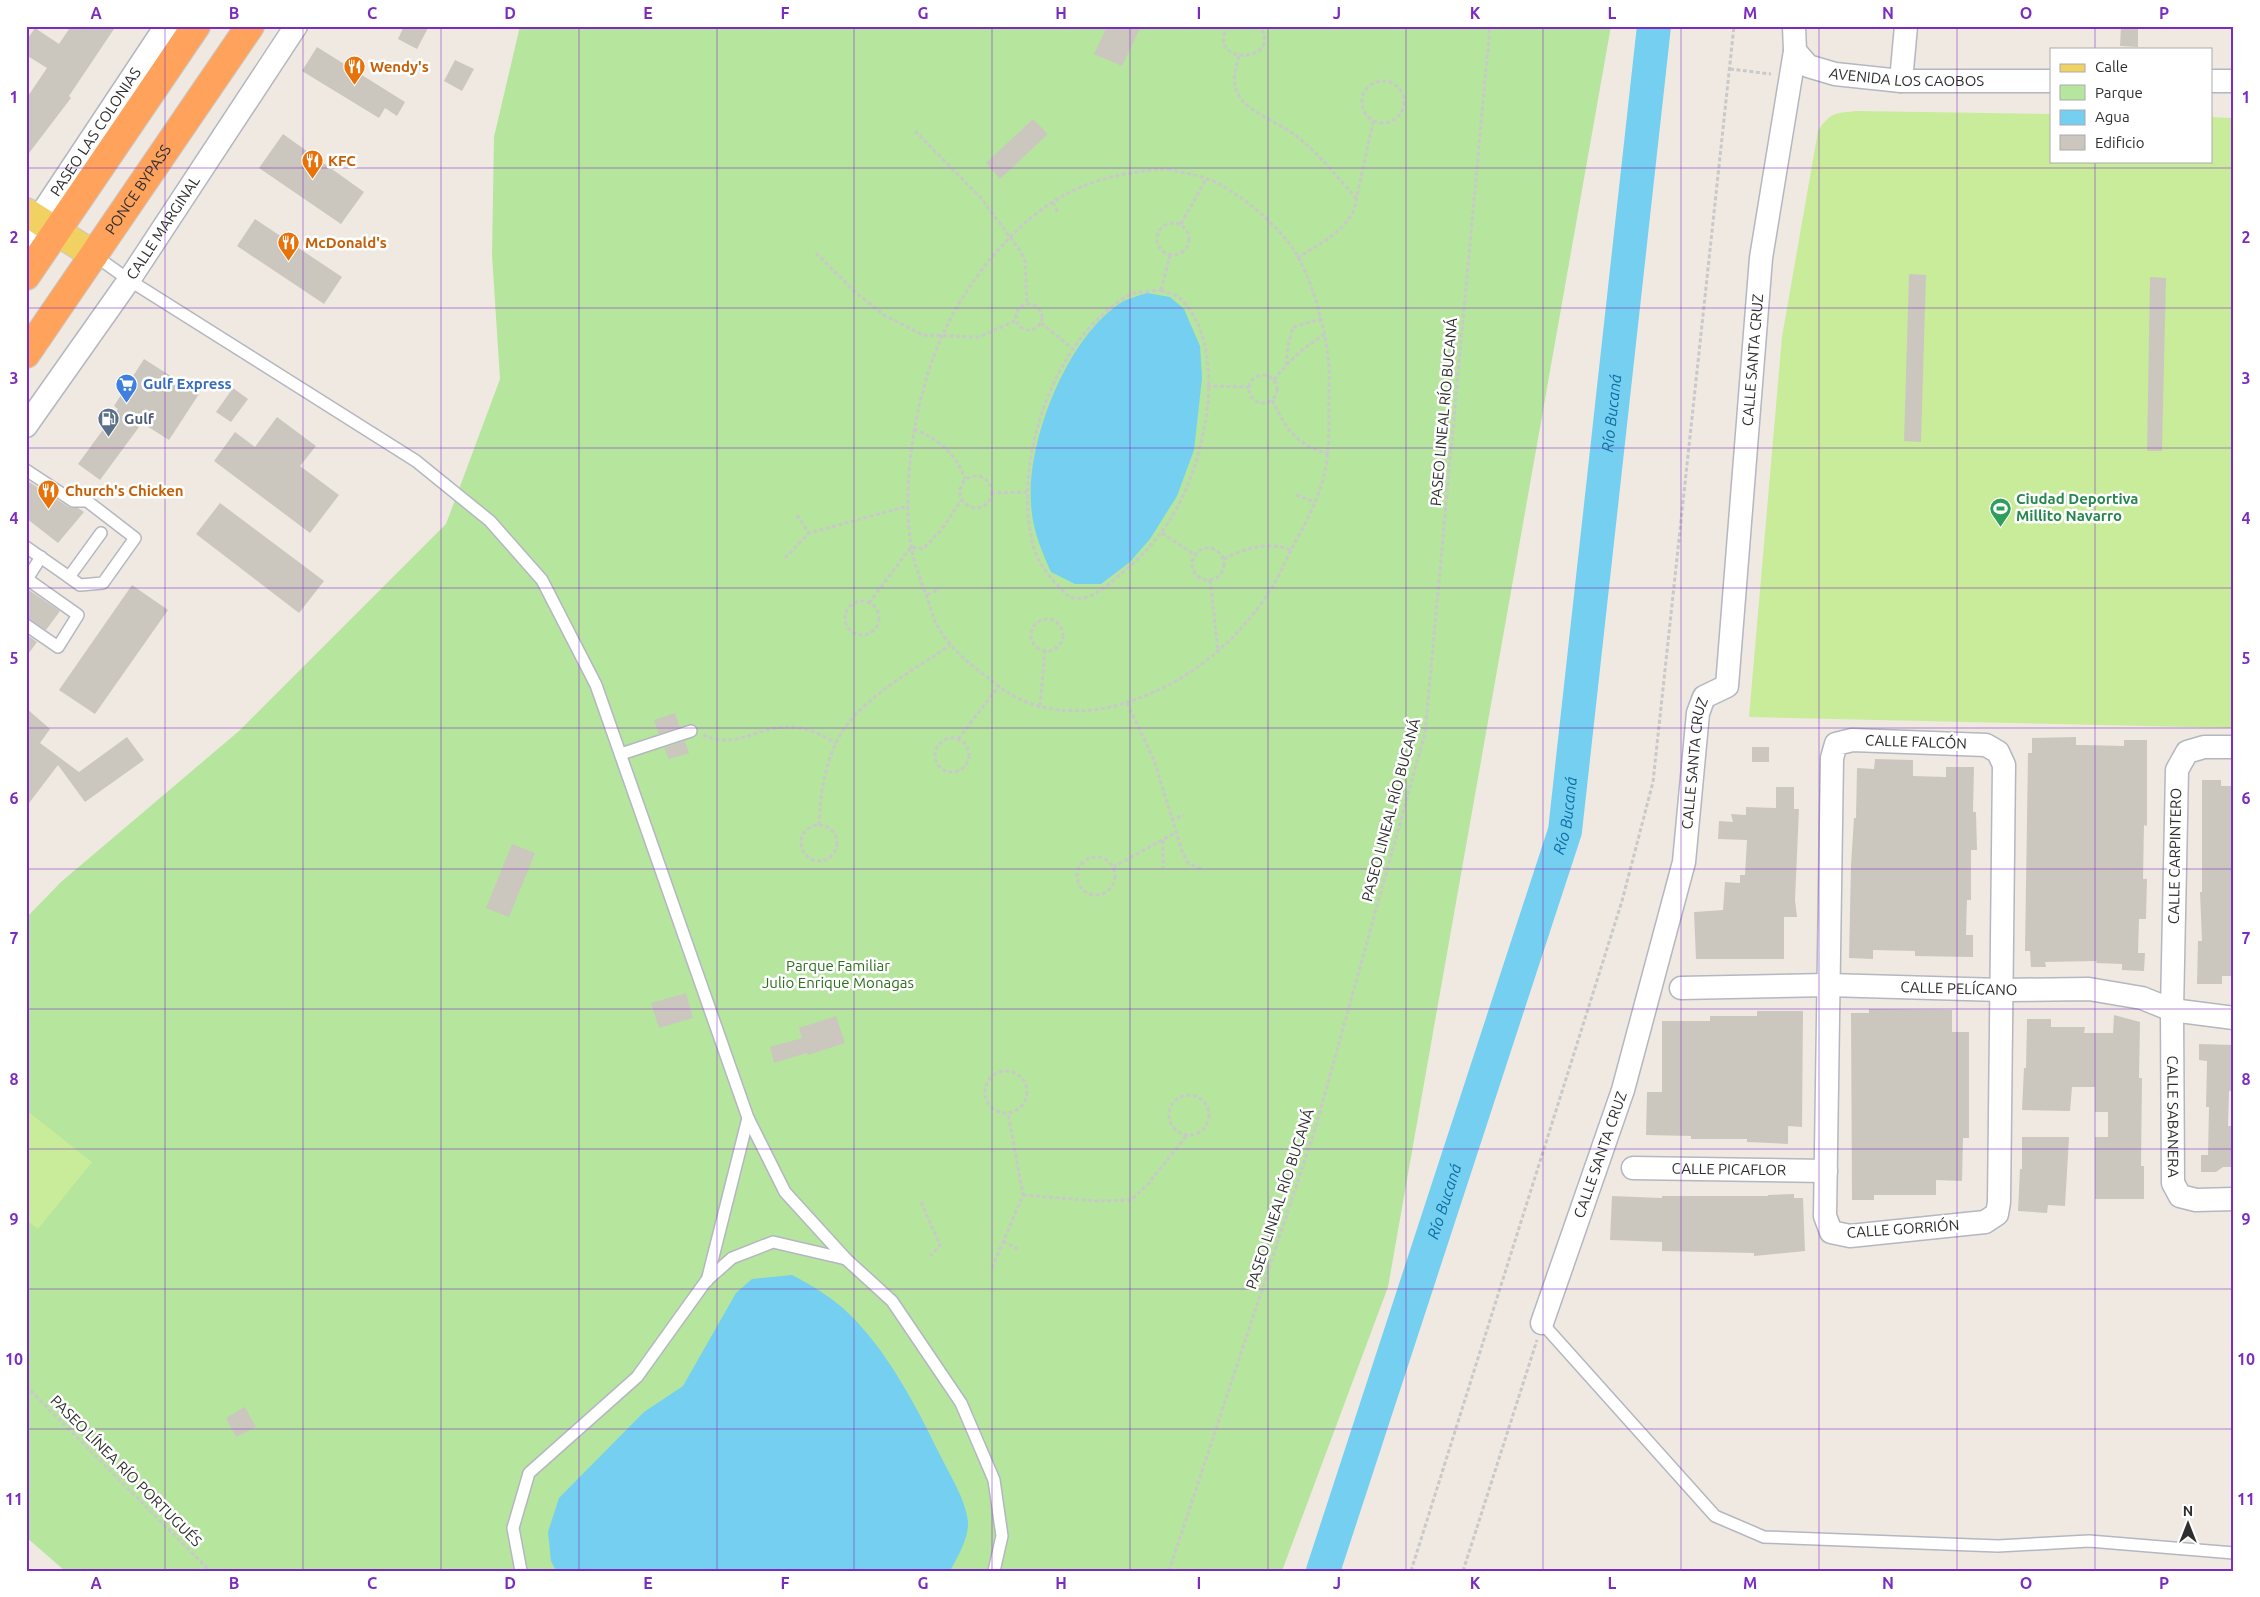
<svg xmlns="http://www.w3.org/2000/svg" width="2260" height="1597" font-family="Ubuntu,sans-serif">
	<rect width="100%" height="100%" fill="#efe9e1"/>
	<polygon fill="#b6e59e" points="520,26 1611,26 1388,1287 1282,1571 65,1571 26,1537 26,918 61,882 239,731 446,524 500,379 492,255 494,137"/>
	<g fill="#c9ec9a">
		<path d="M2232,102H2234V728L1749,717L1782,337L1818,131C1830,112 1836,113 1857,111L2051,114V161H2211V117L2231,118Z"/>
		<polygon points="26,1110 92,1162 38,1229 26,1220"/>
	</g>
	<g fill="#75cff0">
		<path d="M1147,293L1170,297L1184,309L1200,346L1202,378L1194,450L1177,496L1150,539L1130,562L1101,584H1075L1051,572C1041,550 1032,528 1031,503C1027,440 1067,337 1122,302C1129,298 1139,296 1147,293Z"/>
		<path d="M792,1275C811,1285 830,1296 846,1311C887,1349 917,1408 941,1457C951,1477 965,1499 968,1521C969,1538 958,1556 950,1571H556L551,1561L548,1532L559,1498L644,1412L683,1386L736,1293L752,1279Z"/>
	</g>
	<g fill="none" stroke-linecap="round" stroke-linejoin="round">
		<path stroke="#75cff0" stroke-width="34" id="s1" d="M1323,1571L1565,831L1654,26"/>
	</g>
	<g fill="#cbc7bf">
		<polygon points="71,26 116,26 69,96 71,98 26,157 26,99 47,68 26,55 26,41 35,28 59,44"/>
		<polygon points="404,26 429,26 417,49 398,39"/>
		<polygon points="1107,26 1141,26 1122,66 1094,54"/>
		<polygon points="2121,26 2138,26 2138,47 2120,46"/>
		<polygon points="317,47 405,102 397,116 385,108 379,118 302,71"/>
		<polygon points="455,60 474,69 462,91 444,81"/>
		<polygon points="1033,119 1048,134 1000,179 986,163"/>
		<polygon points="283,134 364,192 341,224 259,168"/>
		<polygon points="255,219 342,277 324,304 237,246"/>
		<polygon points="1909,274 1926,275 1921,442 1904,441"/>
		<polygon points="2150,277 2166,278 2162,451 2147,451"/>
		<polygon points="144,359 199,394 169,440 142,423 100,480 78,464 118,409 114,406"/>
		<polygon points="233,388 248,399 231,422 216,412"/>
		<polygon points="277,417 316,446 300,466 339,495 310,533 214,461 235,432 255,447"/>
		<polygon points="26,480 69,507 78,508 84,512 58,543 26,518"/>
		<polygon points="220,503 324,581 299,613 196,534"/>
		<polygon points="132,585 168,610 95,714 59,690"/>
		<polygon points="26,588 60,611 46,630 26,618"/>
		<polygon points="26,634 37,642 26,657"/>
		<polygon points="26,708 50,729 40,743 79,772 127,737 144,760 85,802 58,765 26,807"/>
		<polygon points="675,713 680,727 659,734 654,720"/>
		<polygon points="2076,737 2076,745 2085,745 2124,746 2124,740 2147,740 2147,826 2144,825 2143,879 2147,879 2146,919 2139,919 2138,953 2145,953 2144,971 2122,970 2122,964 2096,963 2097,961 2045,962 2046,967 2031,967 2030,951 2025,951 2028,753 2032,753 2032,738"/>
		<polygon points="685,741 689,753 669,759 664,748"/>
		<rect x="1752" y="747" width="17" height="15"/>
		<polygon points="1875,759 1913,760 1913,776 1946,777 1946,767 1974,767 1973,812 1976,812 1977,850 1971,850 1971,900 1967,900 1966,935 1973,935 1973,957 1915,956 1915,951 1873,950 1873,959 1849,958 1851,865 1854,818 1856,818 1857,768 1874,769"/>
		<polygon points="2202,780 2221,780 2221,786 2234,786 2234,976 2222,976 2222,984 2197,984 2198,941 2202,941 2200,892 2202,892"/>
		<polygon points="1776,787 1794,787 1794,809 1799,809 1795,900 1797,917 1784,917 1784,959 1696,959 1694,912 1723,910 1725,882 1740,883 1740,875 1745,875 1747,840 1718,839 1719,821 1733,822 1731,814 1746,815 1746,807 1776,808"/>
		<polygon points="512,844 535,853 509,917 486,908"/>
		<polygon points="686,993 693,1018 659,1028 651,1003"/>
		<polygon points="1869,1009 1952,1010 1952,1032 1969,1032 1969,1138 1963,1138 1962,1181 1936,1180 1936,1195 1874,1195 1874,1200 1852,1200 1851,1013 1869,1013"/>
		<polygon points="1757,1011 1803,1011 1802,1127 1788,1126 1788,1144 1747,1142 1747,1139 1691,1139 1691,1136 1646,1135 1647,1092 1662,1092 1662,1021 1710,1021 1710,1016 1757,1016"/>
		<polygon points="2114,1015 2140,1022 2139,1078 2142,1078 2141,1166 2144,1166 2144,1199 2095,1199 2095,1137 2108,1137 2108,1112 2095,1112 2095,1087 2072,1087 2070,1111 2022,1110 2024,1068 2026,1068 2027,1019 2051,1019 2051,1027 2085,1027 2084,1033 2113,1033"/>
		<polygon points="836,1016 845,1043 808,1055 807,1053 774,1063 770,1047 802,1038 799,1028"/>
		<polygon points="2199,1044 2234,1045 2234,1091 2229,1091 2228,1126 2234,1126 2234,1167 2223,1167 2216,1172 2201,1172 2201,1155 2208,1155 2209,1107 2206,1107 2207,1061 2199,1060"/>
		<polygon points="2022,1137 2069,1137 2065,1206 2048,1205 2047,1213 2018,1211 2020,1169 2022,1169"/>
		<polygon points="1794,1194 1794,1198 1803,1198 1805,1251 1754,1256 1754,1253 1662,1251 1662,1242 1610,1240 1612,1196 1662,1198 1662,1196 1768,1196 1768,1195"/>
		<polygon points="245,1407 256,1427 236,1437 226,1418"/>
	</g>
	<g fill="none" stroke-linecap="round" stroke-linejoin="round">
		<defs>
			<g id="lane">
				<polyline points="94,255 129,280 416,461 490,521 542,580 596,685 748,1118 785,1192 846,1259 892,1301 961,1403 994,1480 1002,1536 994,1571"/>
				<polyline points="26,470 73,501 87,501 135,538 103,583 80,585 69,577"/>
				<polyline points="26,547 69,577 101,533"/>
				<polyline points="26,625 58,647 78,615 27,579 41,557"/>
				<polyline points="621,754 691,731"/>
				<polyline points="707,1281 748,1118"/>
				<polyline points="1542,1323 1715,1516 1764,1537 1998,1546 2089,1541 2234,1553"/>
				<polyline points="521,1571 513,1528 529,1473 637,1377 706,1281 732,1258 773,1242 846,1259"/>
			</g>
			<g id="street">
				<path id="s2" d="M1794,26L1795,51L1808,66L1835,74L1901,81H2051"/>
				<polyline points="1901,81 1906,26"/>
				<polyline points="2211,81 2234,81"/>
				<path id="s3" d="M26,237L166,26"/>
				<path id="s4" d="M26,426L129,280L296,26"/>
				<polygon points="1852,740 1986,745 1998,752 2004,765 1999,1202 1997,1214 1985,1222 1850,1236 1831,1232 1825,1216 1832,758 1836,744"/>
				<path id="s5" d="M2234,747H2204L2187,752L2177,770L2172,1010L2173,1183L2180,1196L2196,1200L2234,1199"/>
				<path id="s6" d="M1681,988L1828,985L2001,990L2089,989L2142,998L2172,1010L2234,1018"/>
				<path id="s7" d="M1633,1168L1826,1171"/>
				<path id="s8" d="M1542,1323L1623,1090L1684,862L1698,713L1704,697L1727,686L1761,258L1795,51"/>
			</g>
			<polyline id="primary" points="26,212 94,255"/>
			<g id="highway">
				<polyline points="26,276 196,26"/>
				<path id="s9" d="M26,354L250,26"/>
			</g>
		</defs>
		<use href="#lane" stroke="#b4b7c1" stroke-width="14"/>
		<use href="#street" stroke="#b4b7c1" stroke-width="25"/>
		<use href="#primary" stroke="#c9c9c9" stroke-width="30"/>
		<use href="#highway" stroke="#c9c9c9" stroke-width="30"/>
		<g stroke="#c9c9c9" stroke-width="3" stroke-dasharray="4 2.5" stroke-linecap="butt">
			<path d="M1228,26C1204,66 1284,64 1260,26"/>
			<path d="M1239,56C1236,67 1231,83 1238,94C1250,115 1282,123 1300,139C1321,156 1338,178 1356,198"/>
			<polyline points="1730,69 1771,74"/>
			<circle cx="1383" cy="102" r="21"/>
			<polyline points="915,131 980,197 1019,249 1025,261 1027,305"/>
			<path d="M1168,169C1184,173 1204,176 1219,184C1243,197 1272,221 1289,243C1310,271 1324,322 1328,357C1330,372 1329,388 1329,403C1329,430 1330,460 1321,486C1314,508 1303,528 1292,548C1285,562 1279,576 1271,589C1237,643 1186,684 1125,703C1085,716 1036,714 1001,688C973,666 942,646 931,610C925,589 914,567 911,545C901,482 916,393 942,336C968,279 1020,213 1079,188C1109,175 1136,171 1168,169Z"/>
			<polyline points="1053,202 1058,214"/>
			<circle cx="1173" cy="239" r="16"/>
			<polyline points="1181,224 1206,179"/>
			<polyline points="816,253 854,291 884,315 923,335 979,337 1017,320"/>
			<path d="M1297,258C1319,244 1342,234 1354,210L1373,122"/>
			<path d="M1161,290C1168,293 1177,295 1182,300C1227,347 1207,447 1181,500C1167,529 1147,552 1122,573C1112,582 1097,595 1084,598C1079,599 1073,598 1069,597C1056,584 1039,567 1034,548C1013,476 1044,371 1098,319C1108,310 1121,297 1135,293C1143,291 1153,291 1161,290Z"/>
			<polyline points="1161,290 1170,255"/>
			<circle cx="1029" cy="317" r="13"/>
			<polyline points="1041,323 1073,349"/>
			<polyline points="1286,365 1288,345 1293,327 1321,319"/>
			<circle cx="1263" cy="389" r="14"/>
			<path d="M1274,380C1289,361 1303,347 1324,335"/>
			<polyline points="1207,386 1249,387"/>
			<path d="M1272,400C1288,431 1293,442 1328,454"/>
			<path d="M914,429C939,440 956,453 965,479"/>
			<circle cx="976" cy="492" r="16"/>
			<polyline points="991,493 1027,492"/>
			<polyline points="1296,495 1315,502"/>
			<polyline points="797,515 809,533"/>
			<polyline points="1162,533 1195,555"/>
			<circle cx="1208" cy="564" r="16"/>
			<polyline points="785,558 809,533 908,506"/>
			<path d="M1224,559C1244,548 1270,541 1291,550"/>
			<polyline points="1210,580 1218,650"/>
			<polyline points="927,595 939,589"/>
			<circle cx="862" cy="618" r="17"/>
			<polyline points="869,603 911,547 923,549 942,529 962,499"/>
			<circle cx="1047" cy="635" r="16"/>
			<polyline points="1127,703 1154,760 1182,851 1188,863 1202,869"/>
			<polyline points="1040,706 1045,651"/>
			<path d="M703,735C732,747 744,735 772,729C794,723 817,731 835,743"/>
			<circle cx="952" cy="755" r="17"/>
			<polyline points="958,739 999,686"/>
			<polyline points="1171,820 1184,815"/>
			<circle cx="819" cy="843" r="18"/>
			<path d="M819,825C820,798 824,768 836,743C855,701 913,671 950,645"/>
			<polyline points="1163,840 1163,868"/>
			<circle cx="1096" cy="876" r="19"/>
			<polyline points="1113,867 1175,833"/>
			<circle cx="1006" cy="1092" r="21"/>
			<circle cx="1189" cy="1115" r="20"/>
			<polyline points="1023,1195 1097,1201 1131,1200 1148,1184 1187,1135"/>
			<polyline points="921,1202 940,1245 930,1256"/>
			<polyline points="1003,1241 1020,1250"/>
			<polyline points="992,1268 1023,1195 1008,1113"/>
			<polyline points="26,1386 210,1571"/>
			<polyline points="1169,1571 1316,1126 1425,733 1490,26"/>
			<polyline points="1411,1571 1622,901 1653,782 1734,26"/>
			<polyline points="1463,1571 1537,1340"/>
		</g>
		<use href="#lane" stroke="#fff" stroke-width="11"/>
		<use href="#street" stroke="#fff" stroke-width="22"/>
		<use href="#primary" stroke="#f2d163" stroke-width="28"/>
		<use href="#highway" stroke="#ffa35c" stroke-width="28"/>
	</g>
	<path fill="none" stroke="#7b2cbf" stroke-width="1" stroke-opacity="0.55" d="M165,26V1571M303,26V1571M441,26V1571M579,26V1571M717,26V1571M854,26V1571M992,26V1571M1130,26V1571M1268,26V1571M1406,26V1571M1543,26V1571M1681,26V1571M1819,26V1571M1957,26V1571M2095,26V49M2095,161V1571M26,168H2234M26,308H2234M26,448H2234M26,588H2234M26,728H2234M26,869H2234M26,1009H2234M26,1149H2234M26,1289H2234M26,1429H2234"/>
	<defs>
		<symbol id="restaurant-pin" viewBox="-11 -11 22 30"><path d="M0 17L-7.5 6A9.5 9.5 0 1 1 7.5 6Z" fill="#e8710a" stroke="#fff"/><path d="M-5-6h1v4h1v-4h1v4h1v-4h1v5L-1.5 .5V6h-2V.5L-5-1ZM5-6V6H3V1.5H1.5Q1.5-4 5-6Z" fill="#fff"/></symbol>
		<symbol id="supermarket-pin" viewBox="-11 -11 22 30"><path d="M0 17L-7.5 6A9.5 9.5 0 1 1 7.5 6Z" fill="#3f7fe0" stroke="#fff"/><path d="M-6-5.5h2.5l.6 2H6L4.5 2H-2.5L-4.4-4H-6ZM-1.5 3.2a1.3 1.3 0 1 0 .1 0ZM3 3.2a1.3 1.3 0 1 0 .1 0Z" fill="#fff"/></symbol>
		<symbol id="fuel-pin" viewBox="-11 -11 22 30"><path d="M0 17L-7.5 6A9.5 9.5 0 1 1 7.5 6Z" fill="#5c6f8a" stroke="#fff"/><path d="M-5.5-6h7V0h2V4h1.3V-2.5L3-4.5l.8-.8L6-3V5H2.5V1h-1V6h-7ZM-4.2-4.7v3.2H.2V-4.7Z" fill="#fff"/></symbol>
		<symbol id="stadium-pin" viewBox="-11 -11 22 30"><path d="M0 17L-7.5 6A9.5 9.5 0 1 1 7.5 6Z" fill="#2e9e5b" stroke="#fff"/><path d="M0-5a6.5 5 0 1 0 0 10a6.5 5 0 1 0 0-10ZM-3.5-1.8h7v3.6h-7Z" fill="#fff"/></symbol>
	</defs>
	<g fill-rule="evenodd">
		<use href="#restaurant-pin" x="342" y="54" width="25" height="34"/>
		<use href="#restaurant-pin" x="300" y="148" width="25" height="34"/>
		<use href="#restaurant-pin" x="276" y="230" width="25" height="34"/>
		<use href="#supermarket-pin" x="114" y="372" width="25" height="34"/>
		<use href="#fuel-pin" x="96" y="406" width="25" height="34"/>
		<use href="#restaurant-pin" x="36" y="478" width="25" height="34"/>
		<use href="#stadium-pin" x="1988" y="496" width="25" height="34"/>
	</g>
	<g text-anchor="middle" stroke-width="5" stroke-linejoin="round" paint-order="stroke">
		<g font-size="15" font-weight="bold" fill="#c56008" stroke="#fff" text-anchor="start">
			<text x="370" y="72">Wendy's</text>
			<text x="328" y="166">KFC</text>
			<text x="305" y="248">McDonald's</text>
			<text x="65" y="496">Church's Chicken</text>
		</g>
		<g font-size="15" fill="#2e2e2e" stroke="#fff">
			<text dy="5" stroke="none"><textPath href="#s2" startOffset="145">AVENIDA LOS CAOBOS</textPath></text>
			<text dy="5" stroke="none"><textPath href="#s3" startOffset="126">PASEO LAS COLONIAS</textPath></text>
			<text dy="5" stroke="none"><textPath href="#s9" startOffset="199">PONCE BYPASS</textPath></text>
			<text dy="5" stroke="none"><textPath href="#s4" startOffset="241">CALLE MARGINAL</textPath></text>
			<text dy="5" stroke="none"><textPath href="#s8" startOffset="1002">CALLE SANTA CRUZ</textPath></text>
			<text transform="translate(1444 412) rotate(-85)" y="5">PASEO LINEAL RÍO BUCANÁ</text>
			<text transform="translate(1916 742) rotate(2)" y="5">CALLE FALCÓN</text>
			<text dy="5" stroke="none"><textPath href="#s8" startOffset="582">CALLE SANTA CRUZ</textPath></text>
			<text transform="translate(1391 810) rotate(-75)" y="5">PASEO LINEAL RÍO BUCANÁ</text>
			<text transform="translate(2175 856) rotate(-89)" y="5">CALLE CARPINTERO</text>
			<text dy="5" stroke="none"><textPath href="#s6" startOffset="278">CALLE PELÍCANO</textPath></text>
			<text dy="5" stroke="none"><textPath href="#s5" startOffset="415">CALLE SABANERA</textPath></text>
			<text dy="5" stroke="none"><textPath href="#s8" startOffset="178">CALLE SANTA CRUZ</textPath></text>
			<text dy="5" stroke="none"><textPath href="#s7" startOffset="96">CALLE PICAFLOR</textPath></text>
			<text transform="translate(1280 1199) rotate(-72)" y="5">PASEO LINEAL RÍO BUCANÁ</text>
			<text transform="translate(1903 1229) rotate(-4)" y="5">CALLE GORRIÓN</text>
			<text transform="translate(126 1471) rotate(45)" y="5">PASEO LÍNEA RÍO PORTUGUÉS</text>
		</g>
		<g font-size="15" font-weight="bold" fill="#366cbe" stroke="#fff" text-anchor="start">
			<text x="143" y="389">Gulf Express</text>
		</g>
		<g font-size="15" font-weight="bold" fill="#4e5e75" stroke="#fff" text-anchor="start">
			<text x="124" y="424">Gulf</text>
		</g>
		<g font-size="15" font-weight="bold" fill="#27864d" stroke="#fff" text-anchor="start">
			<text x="2016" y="504">Ciudad Deportiva<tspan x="2016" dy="17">Millito Navarro</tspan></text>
		</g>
		<g font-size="15" fill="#2c6e1b" stroke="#fff">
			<text x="838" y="971">Parque Familiar<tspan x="838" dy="17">Julio Enrique Monagas</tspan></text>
		</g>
		<g font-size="16" font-style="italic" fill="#0d6fa3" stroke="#fff">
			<text dy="6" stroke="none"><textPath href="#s1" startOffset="1199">Río Bucaná</textPath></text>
			<text dy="6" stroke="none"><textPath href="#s1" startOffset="794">Río Bucaná</textPath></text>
			<text dy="6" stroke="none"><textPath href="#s1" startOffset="389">Río Bucaná</textPath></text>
		</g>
	</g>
	<rect width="2260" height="1597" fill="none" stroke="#ffffff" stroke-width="55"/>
	<rect x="2050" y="48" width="162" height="115" fill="#ffffff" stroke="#ababab"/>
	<rect x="2060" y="64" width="25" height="8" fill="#f2d163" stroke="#ababab"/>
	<text x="2095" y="72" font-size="15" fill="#2e2e2e">Calle</text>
	<rect x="2060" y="85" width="25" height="15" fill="#b6e59e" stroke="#ababab"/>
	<text x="2095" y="98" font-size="15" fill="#2e2e2e">Parque</text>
	<rect x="2060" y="110" width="25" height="15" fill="#75cff0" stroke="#ababab"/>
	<text x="2095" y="122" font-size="15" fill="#2e2e2e">Agua</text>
	<rect x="2060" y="135" width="25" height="15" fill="#cbc7bf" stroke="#ababab"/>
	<text x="2095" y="148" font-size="15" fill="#2e2e2e">Edificio</text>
	<g transform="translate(2188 1524)" stroke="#ffffff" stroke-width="4" paint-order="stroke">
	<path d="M0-4L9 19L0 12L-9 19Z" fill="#2e2e2e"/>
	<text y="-8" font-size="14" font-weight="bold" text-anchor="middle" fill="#2e2e2e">N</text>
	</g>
	<rect x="28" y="28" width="2204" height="1542" fill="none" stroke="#7b2cbf" stroke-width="2"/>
	<g font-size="16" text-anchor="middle" font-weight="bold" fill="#7b2cbf">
		<text x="96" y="19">A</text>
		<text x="234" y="19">B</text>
		<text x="372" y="19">C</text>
		<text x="510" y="19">D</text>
		<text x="648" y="19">E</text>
		<text x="785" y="19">F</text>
		<text x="923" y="19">G</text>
		<text x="1061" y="19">H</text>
		<text x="1199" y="19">I</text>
		<text x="1337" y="19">J</text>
		<text x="1475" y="19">K</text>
		<text x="1612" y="19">L</text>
		<text x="1750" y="19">M</text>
		<text x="1888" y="19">N</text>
		<text x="2026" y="19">O</text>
		<text x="2164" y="19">P</text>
		<text x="14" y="103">1</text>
		<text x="2246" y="103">1</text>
		<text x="14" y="243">2</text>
		<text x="2246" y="243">2</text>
		<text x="14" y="384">3</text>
		<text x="2246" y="384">3</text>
		<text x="14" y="524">4</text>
		<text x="2246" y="524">4</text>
		<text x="14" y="664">5</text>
		<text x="2246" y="664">5</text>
		<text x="14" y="804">6</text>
		<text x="2246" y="804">6</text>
		<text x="14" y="944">7</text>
		<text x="2246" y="944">7</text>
		<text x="14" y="1085">8</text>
		<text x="2246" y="1085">8</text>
		<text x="14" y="1225">9</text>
		<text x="2246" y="1225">9</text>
		<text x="14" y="1365">10</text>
		<text x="2246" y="1365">10</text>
		<text x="14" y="1505">11</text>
		<text x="2246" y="1505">11</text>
		<text x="96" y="1589">A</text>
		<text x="234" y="1589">B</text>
		<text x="372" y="1589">C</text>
		<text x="510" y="1589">D</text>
		<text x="648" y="1589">E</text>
		<text x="785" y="1589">F</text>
		<text x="923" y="1589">G</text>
		<text x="1061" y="1589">H</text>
		<text x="1199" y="1589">I</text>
		<text x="1337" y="1589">J</text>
		<text x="1475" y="1589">K</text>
		<text x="1612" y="1589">L</text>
		<text x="1750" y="1589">M</text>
		<text x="1888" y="1589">N</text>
		<text x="2026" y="1589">O</text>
		<text x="2164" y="1589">P</text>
	</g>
</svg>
